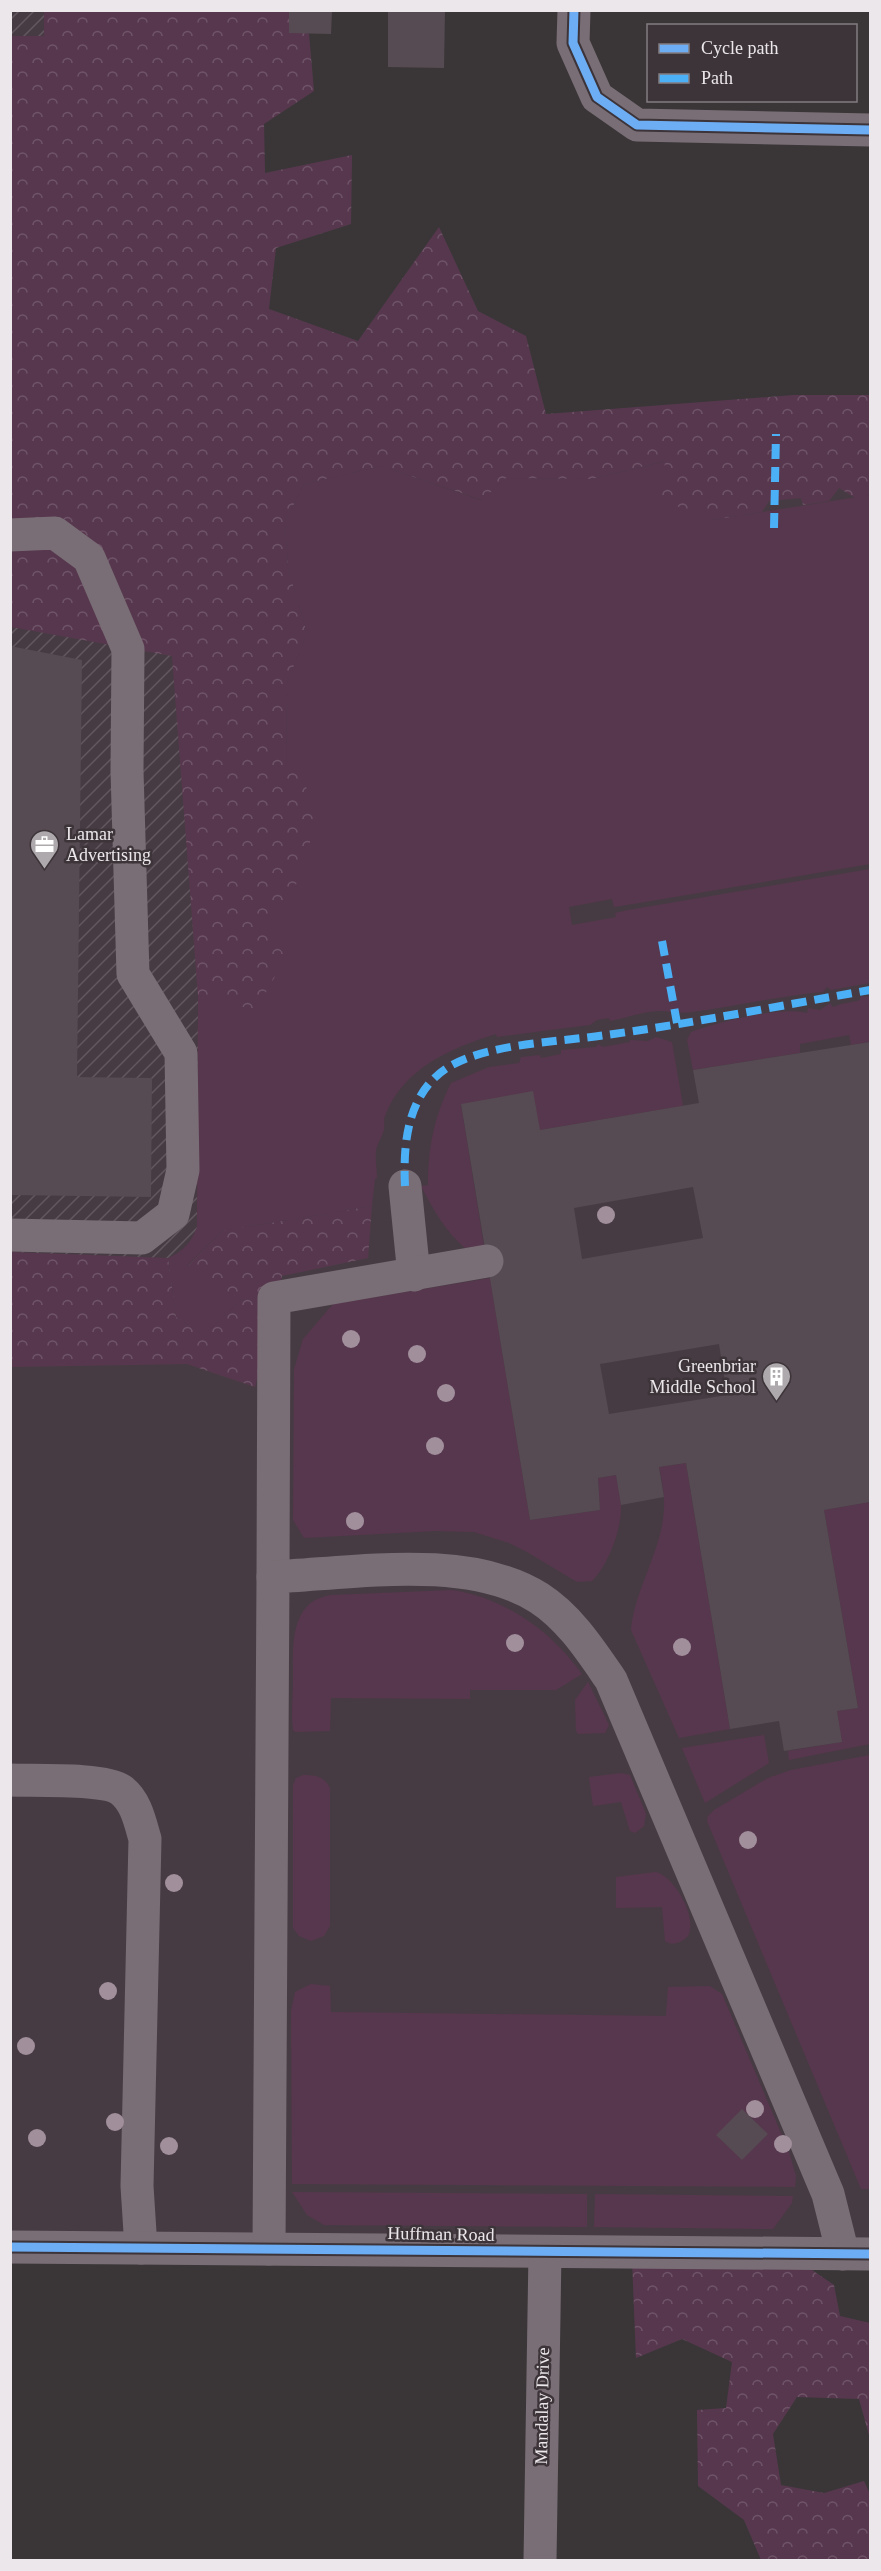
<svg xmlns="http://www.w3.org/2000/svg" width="881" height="2571" font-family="Georgia,serif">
	<defs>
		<pattern id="industrial-furrows" width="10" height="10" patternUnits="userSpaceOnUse" patternTransform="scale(1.5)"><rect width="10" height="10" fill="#473b43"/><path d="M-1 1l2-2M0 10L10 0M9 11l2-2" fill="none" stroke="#62575e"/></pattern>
		<pattern id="forest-crowns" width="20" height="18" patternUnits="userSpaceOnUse" patternTransform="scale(1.5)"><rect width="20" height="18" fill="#57374e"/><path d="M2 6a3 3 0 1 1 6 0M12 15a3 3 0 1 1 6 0" fill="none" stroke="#6f5468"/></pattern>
	</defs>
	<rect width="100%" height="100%" fill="#3a3638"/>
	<polygon fill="#473b43" points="250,426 870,435 870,2254 11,2247 11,1323"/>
	<g fill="url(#industrial-furrows)">
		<rect x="11" y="11" width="33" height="25"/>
		<polygon points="250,426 245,1326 11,1323 11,471"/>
	</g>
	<g fill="#57374e">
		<path d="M666,461L712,520L870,495V864L627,905L614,907L612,899L569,907L572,925L616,917L615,913L628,910L870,869V983L831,990L827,987L823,992C779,996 736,1006 692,1012C681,1014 671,1011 660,1011C645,1011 626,1018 610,1021L609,1018L597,1020L590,1025L497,1037L496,1034C451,1048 403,1068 385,1116C383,1120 385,1124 384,1129C383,1136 377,1143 376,1151C375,1159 377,1170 377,1178L375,1179L372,1206L222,1231L188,1265L241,1300L204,1335L176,1317L168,1258C183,1252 192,1241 197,1227L198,996L256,1009L259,921L286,767L287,683L307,633L288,568L285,522L304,484L381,466L481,500L506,478L592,479Z"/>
		<path d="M861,996L870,997V1042L851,1045L849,1035L800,1044V1053L693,1070L687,1040L691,1032C718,1022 780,1006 807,1013L808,1008L820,1010L830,1003L833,1007C841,1003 850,1003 860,1000Z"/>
		<path d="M656,1037L672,1042L683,1106L540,1130L461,1104L484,1246L465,1248C445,1231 433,1209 421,1186L428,1185C428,1148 434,1117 451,1083L489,1067L519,1063L521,1057L540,1055L541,1058L561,1054V1050L596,1047L598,1044L603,1047L630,1042V1040L648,1041Z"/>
		<path d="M490,1278L530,1520L600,1510L598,1478L616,1475C618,1485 621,1497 621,1508C621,1531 608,1565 592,1581L577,1582L527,1552L509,1543L474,1532L436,1531L304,1538L293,1520L294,1369L303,1339L333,1304Z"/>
		<path d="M686,1463L730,1729L679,1738L631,1630C635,1588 662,1551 664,1509C665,1495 662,1481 659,1467Z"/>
		<polygon points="870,1502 870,1744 789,1760 788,1751 841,1742 837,1711 858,1708 824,1510"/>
		<path d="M452,1590C505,1598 551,1631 582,1674L556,1690H470V1699L331,1698L330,1731L295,1732L293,1730C291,1713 293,1696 293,1679C293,1647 289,1601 331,1595Z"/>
		<polygon points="588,1682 609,1725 605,1733 578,1734 576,1731 575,1700"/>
		<polygon points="764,1735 769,1763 705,1803 682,1748"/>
		<polygon points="870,1755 870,2189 861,2189 707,1821 708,1816 714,1810 768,1778 791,1770"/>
		<polygon points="621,1773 630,1775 646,1814 644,1826 635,1833 630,1831 621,1802 593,1806 589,1777"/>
		<path d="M303,1775C315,1775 324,1776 330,1788V1926L324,1936L311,1941L299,1936L293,1928V1785L296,1778Z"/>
		<path d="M656,1872C675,1877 698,1918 688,1936C682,1942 673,1947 665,1941L662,1907L616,1908V1877Z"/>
		<polygon points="311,1984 330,1986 331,2012 666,2016 668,1987 710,1986 722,1994 789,2152 796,2176 795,2187 292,2184 291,2011 295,1992"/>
		<polygon points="292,2192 587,2194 587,2227 324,2225 307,2215"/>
		<polygon points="595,2194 793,2196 792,2203 773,2229 594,2227"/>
	</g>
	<g fill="url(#forest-crowns)">
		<polygon points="44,11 307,11 314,91 264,124 265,173 352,155 351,224 276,248 269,309 358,341 439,227 478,311 526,336 546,414 794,395 870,395 870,495 855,498 839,488 829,501 803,505 801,498 769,501 762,512 712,520 661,500 665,461 592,479 506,478 482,500 381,466 304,484 285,522 288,568 307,633 287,683 286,767 303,777 317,821 291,900 259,921 286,957 256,1010 198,996 172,656 11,627 10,36 44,36"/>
		<polygon points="372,1206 368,1258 282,1276 255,1387 187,1364 11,1367 11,1252 168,1258 176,1317 204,1335 241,1300 188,1266 222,1231"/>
		<polygon points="771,2242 834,2285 840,2316 870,2323 870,2439 859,2399 797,2397 773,2434 781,2485 824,2493 864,2481 870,2494 870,2560 761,2560 744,2520 698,2486 697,2410 726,2408 732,2362 682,2339 636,2358 632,2260"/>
	</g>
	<g fill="#564b52" fill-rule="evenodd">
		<polygon points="289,10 332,10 331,34 289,33"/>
		<polygon points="388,10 445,10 444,68 388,67"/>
		<polygon points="10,646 82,660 77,1077 152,1078 151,1197 10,1195"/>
		<path d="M870,1042V1502L824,1510L858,1708L837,1711L842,1742L784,1751L779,1721L730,1729L686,1463L659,1467L664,1497L621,1505L616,1475L598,1478L600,1510L530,1520L461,1104L533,1091L540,1130L699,1103L693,1070ZM693,1187L703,1238L582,1259L574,1208ZM719,1344L727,1395L609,1414L600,1364Z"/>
		<polygon points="742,2109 768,2134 742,2160 716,2135"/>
	</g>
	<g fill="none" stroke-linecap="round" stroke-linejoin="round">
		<g stroke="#796e75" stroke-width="33">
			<polyline points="574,10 573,43 597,97 637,125 870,130"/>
			<polyline points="10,535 55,533 89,558 128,649 127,771 133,974 181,1053 183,1170 173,1214 142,1238 10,1235"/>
			<polyline points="405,1186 414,1275"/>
			<polyline points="273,1577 274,1298 487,1261"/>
			<path d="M10,1780C33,1781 105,1778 121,1790C136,1801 140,1822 145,1839L137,2186L141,2248"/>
			<polyline points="10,2247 870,2254"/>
			<path d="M269,2249L273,1577C354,1573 468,1553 539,1598C570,1618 591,1651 611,1680L828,2194L843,2254"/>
			<polyline points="540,2560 545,2252"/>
		</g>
		<g stroke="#4cb0f7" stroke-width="8" stroke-dasharray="15 8" stroke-linecap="butt">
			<polyline points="774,528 776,434"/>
			<polyline points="662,941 677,1023"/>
			<path d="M405,1186C403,1144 407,1094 447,1068C487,1043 560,1042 606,1035C695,1023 783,1005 870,990"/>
		</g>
		<defs>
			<g id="cycleway">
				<polyline points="574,10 573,43 597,97 637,125 870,130"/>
				<polyline points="10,2247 870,2254"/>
			</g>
		</defs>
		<use href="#cycleway" stroke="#3c3439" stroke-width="13"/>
		<use href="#cycleway" stroke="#6dadf4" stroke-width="9"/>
	</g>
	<g fill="#a18f9c">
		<circle cx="606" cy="1215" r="9"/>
		<circle cx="351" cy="1339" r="9"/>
		<circle cx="417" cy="1354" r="9"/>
		<circle cx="446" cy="1393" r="9"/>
		<circle cx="435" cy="1446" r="9"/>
		<circle cx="355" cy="1521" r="9"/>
		<circle cx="515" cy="1643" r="9"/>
		<circle cx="682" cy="1647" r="9"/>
		<circle cx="748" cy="1840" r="9"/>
		<circle cx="174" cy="1883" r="9"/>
		<circle cx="108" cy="1991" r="9"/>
		<circle cx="26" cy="2046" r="9"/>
		<circle cx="755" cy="2109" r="9"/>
		<circle cx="115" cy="2122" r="9"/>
		<circle cx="37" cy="2138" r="9"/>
		<circle cx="783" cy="2144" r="9"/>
		<circle cx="169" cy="2146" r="9"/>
	</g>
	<defs>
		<symbol id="office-pin" viewBox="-11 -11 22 30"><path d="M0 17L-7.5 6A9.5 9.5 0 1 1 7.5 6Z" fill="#aea9ac" stroke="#3c3439"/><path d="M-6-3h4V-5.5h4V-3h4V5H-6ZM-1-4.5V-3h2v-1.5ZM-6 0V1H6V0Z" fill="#fff"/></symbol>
		<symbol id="building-pin" viewBox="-11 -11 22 30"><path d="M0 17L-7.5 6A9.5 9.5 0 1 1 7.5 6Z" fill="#aea9ac" stroke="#3c3439"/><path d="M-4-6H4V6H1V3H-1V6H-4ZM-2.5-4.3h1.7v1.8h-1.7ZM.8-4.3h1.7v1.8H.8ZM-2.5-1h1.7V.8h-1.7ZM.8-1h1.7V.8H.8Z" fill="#fff"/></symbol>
	</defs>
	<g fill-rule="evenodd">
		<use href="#office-pin" x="28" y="828" width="33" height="45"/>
		<use href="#building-pin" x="760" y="1360" width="33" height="45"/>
	</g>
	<g text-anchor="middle" stroke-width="5" stroke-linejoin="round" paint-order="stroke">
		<g font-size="18" fill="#ece7ea" stroke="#3c3439" text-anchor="start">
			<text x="66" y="840">Lamar<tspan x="66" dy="21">Advertising</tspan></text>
			<text x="756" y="1372" text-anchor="end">Greenbriar<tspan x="756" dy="21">Middle School</tspan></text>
		</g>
		<g font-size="18" fill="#ece7ea" stroke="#3c3439">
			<text transform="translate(441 2234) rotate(1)" y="6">Huffman Road</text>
			<text transform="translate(542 2406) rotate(-89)" y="6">Mandalay Drive</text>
		</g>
	</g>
	<rect width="881" height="2571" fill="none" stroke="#ece7ea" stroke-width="24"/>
	<rect x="647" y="24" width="210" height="78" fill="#3c3439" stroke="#827c80" stroke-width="1.5"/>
	<rect x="659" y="44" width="30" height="9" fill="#6dadf4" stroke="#827c80" stroke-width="1.5"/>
	<text x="701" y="54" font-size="18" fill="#ece7ea">Cycle path</text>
	<rect x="659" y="74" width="30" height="9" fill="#4cb0f7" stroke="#827c80" stroke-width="1.5"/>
	<text x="701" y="84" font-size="18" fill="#ece7ea">Path</text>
</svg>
